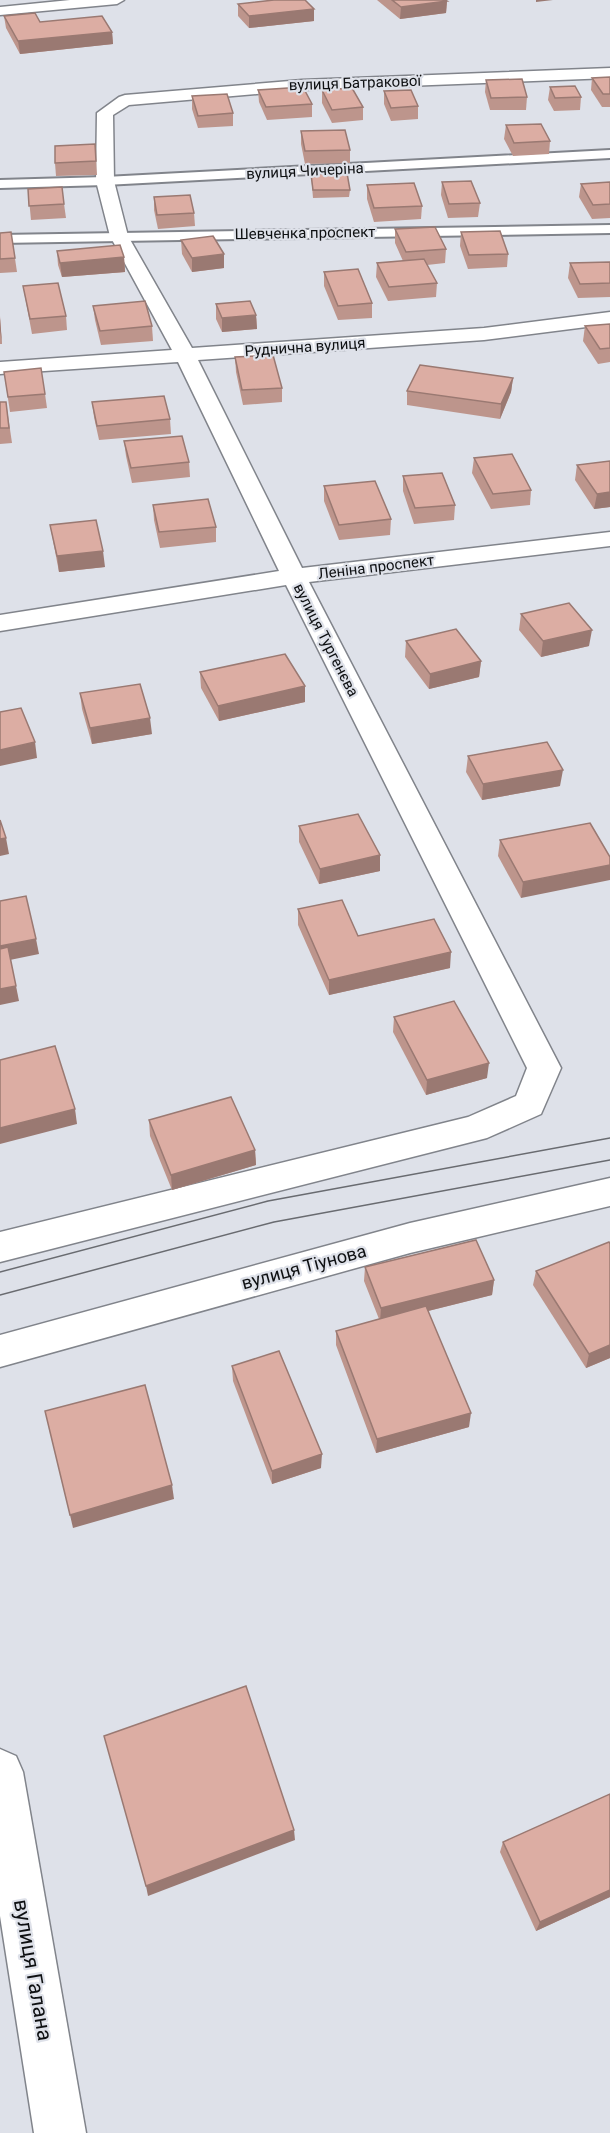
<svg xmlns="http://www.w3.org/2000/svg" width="610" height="2133" font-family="Roboto,sans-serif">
	<rect width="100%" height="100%" fill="#dee1e9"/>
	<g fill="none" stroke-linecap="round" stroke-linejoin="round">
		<defs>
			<g id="service">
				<polygon points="610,150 610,158 105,185 0,188 0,180 105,177"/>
				<polygon points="610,225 610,233 0,243 0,235"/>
			</g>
			<g id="minor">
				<polygon points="610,68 610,78 302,90 129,105 113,115 114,181 128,236 192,348 484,328 610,312 610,324 484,340 198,360 302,568 610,532 610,546 309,582 561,1068 541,1114 487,1138 0,1262 0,1232 468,1117 516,1096 527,1068 286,585 0,631 0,615 279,571 178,362 0,374 0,362 172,350 110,236 96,181 97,113 119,97 125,95 302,80"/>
				<polygon points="610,1178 610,1206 410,1253 0,1367 0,1335 410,1223"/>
				<polygon points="0,1749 16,1756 23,1772 86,2133 34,2133 0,1916"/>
			</g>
			<polygon id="tertiary" points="70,0 124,0 117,4 0,15 0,7"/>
		</defs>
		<use href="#service" stroke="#81848b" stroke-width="4"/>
		<use href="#minor" stroke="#81848b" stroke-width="3"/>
		<use href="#tertiary" stroke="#81848b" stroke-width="3"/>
		<use href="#service" fill="#fff" fill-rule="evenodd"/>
		<use href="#minor" fill="#fff" fill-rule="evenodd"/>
		<use href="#tertiary" fill="#fff" fill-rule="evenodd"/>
		<g stroke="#696b70" stroke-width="1.5">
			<polyline points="0,1272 268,1201 610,1138"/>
			<polyline points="0,1295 274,1222 610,1160"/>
		</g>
	</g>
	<g fill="#bd958c">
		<polygon points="377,0 445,0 447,1 446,13 400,19"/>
		<polygon points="238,4 314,9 314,21 249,28 238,16"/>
		<polygon points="4,16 40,22 112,32 113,44 20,54 6,28"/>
		<polygon points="610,77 610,107 602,107 591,90 592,78"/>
		<polygon points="486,80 527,97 526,110 490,110 485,92"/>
		<polygon points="550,87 581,97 580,110 554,111 548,100"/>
		<polygon points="258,90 312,104 312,117 267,120 259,102"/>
		<polygon points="322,90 363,107 363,120 332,123 322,103"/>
		<polygon points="384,91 418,106 418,119 391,121 384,104"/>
		<polygon points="192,96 233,113 233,126 198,128 192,109"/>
		<polygon points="506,125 550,141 549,154 513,156 504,139"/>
		<polygon points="301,131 350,150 350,163 305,164 301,144"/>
		<polygon points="95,144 97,175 56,176 55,163"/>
		<polygon points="311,174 350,190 349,197 313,198"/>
		<polygon points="442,182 480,203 478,217 448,218 441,195"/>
		<polygon points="610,182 610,218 592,219 579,197 581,184"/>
		<polygon points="367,185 422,206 421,219 374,222 367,199"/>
		<polygon points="28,189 64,204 66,218 31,220"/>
		<polygon points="154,197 194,213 195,226 158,229 154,210"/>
		<polygon points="395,229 446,249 445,263 427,265 437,283 436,297 388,301 376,277 377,263 403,261 395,243"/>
		<polygon points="11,232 17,272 0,273 0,233"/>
		<polygon points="461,232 508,254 507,267 468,269 460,246"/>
		<polygon points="181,240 224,254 224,268 192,272 182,254"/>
		<polygon points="57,251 124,257 125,272 62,277 58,265"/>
		<polygon points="610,262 610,297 578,298 568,278 570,263"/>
		<polygon points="324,272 372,303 372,318 338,320 324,286"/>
		<polygon points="23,286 66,316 67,330 32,334"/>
		<polygon points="216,304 256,315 257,329 222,332 216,319"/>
		<polygon points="93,306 152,326 153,341 101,345 95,320"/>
		<polygon points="0,316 2,344 0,344"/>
		<polygon points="610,324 610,362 598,364 583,341 585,326"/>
		<polygon points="235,357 282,388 282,402 243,405 236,372"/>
		<polygon points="4,372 45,394 47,408 10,412"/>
		<polygon points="513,378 511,392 500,419 407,405 407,391"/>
		<polygon points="0,402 6,402 12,443 0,444"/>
		<polygon points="92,402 170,419 171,434 99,440 94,417"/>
		<polygon points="124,441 189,462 190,477 132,483 126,456"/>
		<polygon points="474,458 531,490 530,505 491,509 472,473"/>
		<polygon points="610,461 610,507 594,509 575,480 577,465"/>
		<polygon points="403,476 455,505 454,520 414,524 403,491"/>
		<polygon points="324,486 391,519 390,535 339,540 324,501"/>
		<polygon points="153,505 216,527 216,542 160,548 154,520"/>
		<polygon points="50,525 105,567 59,572"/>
		<polygon points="521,614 589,646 541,657 519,630"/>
		<polygon points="406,641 481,661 479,677 429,689 405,657"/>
		<polygon points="200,672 305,702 219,721 201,688"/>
		<polygon points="80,693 152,734 92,744 82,709"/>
		<polygon points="468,756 560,786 482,800 466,772"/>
		<polygon points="590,823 521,898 498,856 500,840"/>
		<polygon points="299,826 380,871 319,884 299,842"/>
		<polygon points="298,909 358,936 450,968 329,995 298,925"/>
		<polygon points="394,1017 487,1078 426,1095 393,1032"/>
		<polygon points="149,1120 255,1150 256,1165 172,1190 150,1136"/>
		<polygon points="365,1267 494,1280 492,1295 428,1311 469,1427 376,1453 336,1345 336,1331 379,1319 364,1281"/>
		<polygon points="536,1271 610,1358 586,1368 533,1285"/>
		<polygon points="232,1366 321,1468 272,1484 233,1381"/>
		<polygon points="610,1794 610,1897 536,1931 500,1852 503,1842"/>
	</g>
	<g fill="#9a7972">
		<polygon points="536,0 553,0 536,2"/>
		<polygon points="447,1 446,13 400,19 401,7"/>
		<polygon points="314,9 314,21 249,28 249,16"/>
		<polygon points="112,32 113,44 20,54 18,41"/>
		<polygon points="224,254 224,268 192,272 192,258"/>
		<polygon points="124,257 125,272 62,277 60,263"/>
		<polygon points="256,315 257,329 222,332 222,318"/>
		<polygon points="0,316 0,318 2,344 0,330"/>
		<polygon points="513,378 511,392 500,419 501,404"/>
		<polygon points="610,492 610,507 594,509 597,494"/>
		<polygon points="103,551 105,567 59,572 57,556"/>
		<polygon points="592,630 589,646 541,657 543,641"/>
		<polygon points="481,661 479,677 429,689 430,674"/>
		<polygon points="305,686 305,702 219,721 218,706"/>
		<polygon points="150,718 152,734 92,744 90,728"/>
		<polygon points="35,742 37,758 0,766 0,750"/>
		<polygon points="563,770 560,786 482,800 483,784"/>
		<polygon points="6,838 9,854 0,856 0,839"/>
		<polygon points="380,855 380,871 319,884 320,869"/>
		<polygon points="610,865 610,880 521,898 523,882"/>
		<polygon points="36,939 39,954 0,962 0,946"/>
		<polygon points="451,952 450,968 329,995 329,980"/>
		<polygon points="16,986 19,1001 0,1005 0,989"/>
		<polygon points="489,1063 487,1078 426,1095 427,1080"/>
		<polygon points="75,1109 77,1124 0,1144 0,1128"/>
		<polygon points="255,1150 256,1165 172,1190 171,1175"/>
		<polygon points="494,1280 492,1295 380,1323 381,1308"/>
		<polygon points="610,1345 610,1358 586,1368 589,1354"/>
		<polygon points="471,1413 469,1427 376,1453 377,1439"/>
		<polygon points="322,1454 321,1468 272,1484 272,1471"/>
		<polygon points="172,1485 174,1499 73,1528 70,1515"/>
		<polygon points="294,1830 295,1840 148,1896 146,1886"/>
		<polygon points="610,1890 610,1897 536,1931 540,1922"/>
	</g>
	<g fill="#dcada3" stroke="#9a7972" stroke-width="1.5">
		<polygon points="274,0 305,0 314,9 249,16 238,4"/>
		<polygon points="392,0 445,0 447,1 401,7"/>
		<polygon points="35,13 40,22 102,16 112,32 18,41 4,16"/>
		<polygon points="610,77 610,94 603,94 592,78"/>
		<polygon points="522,79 527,97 491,98 486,80"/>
		<polygon points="575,86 581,97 555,98 550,87"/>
		<polygon points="303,87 312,104 266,107 258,90"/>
		<polygon points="352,88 363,107 332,110 322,90"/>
		<polygon points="411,90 418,106 391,108 384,91"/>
		<polygon points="227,94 233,113 198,116 192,96"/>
		<polygon points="541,124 550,141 514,143 506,125"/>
		<polygon points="345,130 350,150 305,151 301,131"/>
		<polygon points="95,144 96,161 55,163 55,146"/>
		<polygon points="347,173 350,190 313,190 311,174"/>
		<polygon points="471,181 480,203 449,204 442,182"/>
		<polygon points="610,182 610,204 593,205 581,184"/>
		<polygon points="414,183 422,206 374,208 367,185"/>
		<polygon points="62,187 64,204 29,206 28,189"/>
		<polygon points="190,195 194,213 157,215 154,197"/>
		<polygon points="435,227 446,249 406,252 395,229"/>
		<polygon points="500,231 508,254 469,255 461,232"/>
		<polygon points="11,232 15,258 0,259 0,233"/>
		<polygon points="213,236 224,254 192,258 181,240"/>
		<polygon points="120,245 124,257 60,263 57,251"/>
		<polygon points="424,259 437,283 389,287 377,263"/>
		<polygon points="610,262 610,283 580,284 570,263"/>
		<polygon points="358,269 372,303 338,306 324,272"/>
		<polygon points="58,283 66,316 30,319 23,286"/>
		<polygon points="145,301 152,326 100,331 93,306"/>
		<polygon points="250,301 256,315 222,318 216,304"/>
		<polygon points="610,324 610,348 600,349 585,326"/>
		<polygon points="273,355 282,388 242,390 235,357"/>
		<polygon points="420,365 513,378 501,404 407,391"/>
		<polygon points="41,368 45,394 8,397 4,372"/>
		<polygon points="164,396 170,419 97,426 92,402"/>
		<polygon points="0,402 6,402 9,428 0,428"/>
		<polygon points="182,436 189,462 131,468 124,441"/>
		<polygon points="512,454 531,490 493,494 474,458"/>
		<polygon points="610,461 610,492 597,494 577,465"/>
		<polygon points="442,473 455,505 415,508 403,476"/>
		<polygon points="375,481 391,519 339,525 324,486"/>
		<polygon points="208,499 216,527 159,532 153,505"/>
		<polygon points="96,520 103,551 57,556 50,525"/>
		<polygon points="569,603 592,630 543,641 521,614"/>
		<polygon points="456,629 481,661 430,674 406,641"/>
		<polygon points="285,654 305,686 218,706 200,672"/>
		<polygon points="140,684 150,718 90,728 80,693"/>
		<polygon points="21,708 35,742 0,750 0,712"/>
		<polygon points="547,742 563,770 483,784 468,756"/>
		<polygon points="358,814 380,855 320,869 299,826"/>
		<polygon points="0,820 6,838 0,839"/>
		<polygon points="590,823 610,857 610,865 523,882 500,840"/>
		<polygon points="26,896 36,939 0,946 0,901"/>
		<polygon points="342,900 358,936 434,919 451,952 329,980 298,909"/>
		<polygon points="8,947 16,986 0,989 0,949"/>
		<polygon points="454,1001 489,1063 427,1080 394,1017"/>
		<polygon points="55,1046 75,1109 0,1128 0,1060"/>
		<polygon points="231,1097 255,1150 171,1175 149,1120"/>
		<polygon points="476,1240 494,1280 381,1308 365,1267"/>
		<polygon points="609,1242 610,1244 610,1345 589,1354 536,1271"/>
		<polygon points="426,1306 471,1413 377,1439 336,1331"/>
		<polygon points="279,1351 322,1454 272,1471 232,1366"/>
		<polygon points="145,1385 172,1485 70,1515 45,1411"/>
		<polygon points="246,1686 294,1830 146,1886 104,1736"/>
		<polygon points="610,1794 610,1890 540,1922 503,1842"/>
	</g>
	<g text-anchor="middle" stroke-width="4.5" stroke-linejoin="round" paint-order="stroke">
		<g font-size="15" fill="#0e1012" stroke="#dee1e9">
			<text transform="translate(355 83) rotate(-2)" y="5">вулиця Батракової</text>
			<text transform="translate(305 171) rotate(-3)" y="5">вулиця Чичеріна</text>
			<text transform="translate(305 233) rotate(-1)" y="5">Шевченка проспект</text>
			<text transform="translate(305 347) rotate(-4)" y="5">Руднична вулиця</text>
			<text transform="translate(376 567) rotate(-7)" y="5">Леніна проспект</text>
			<text transform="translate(326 640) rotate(63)" y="5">вулиця Тургенєва</text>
		</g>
		<g font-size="18" fill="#0e1012" stroke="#dee1e9">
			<text transform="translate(304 1267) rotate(-15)" y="6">вулиця Тіунова</text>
		</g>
		<g font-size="21" fill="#0e1012" stroke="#dee1e9">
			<text transform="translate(33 1970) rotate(80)" y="7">вулиця Галана</text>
		</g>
	</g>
</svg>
